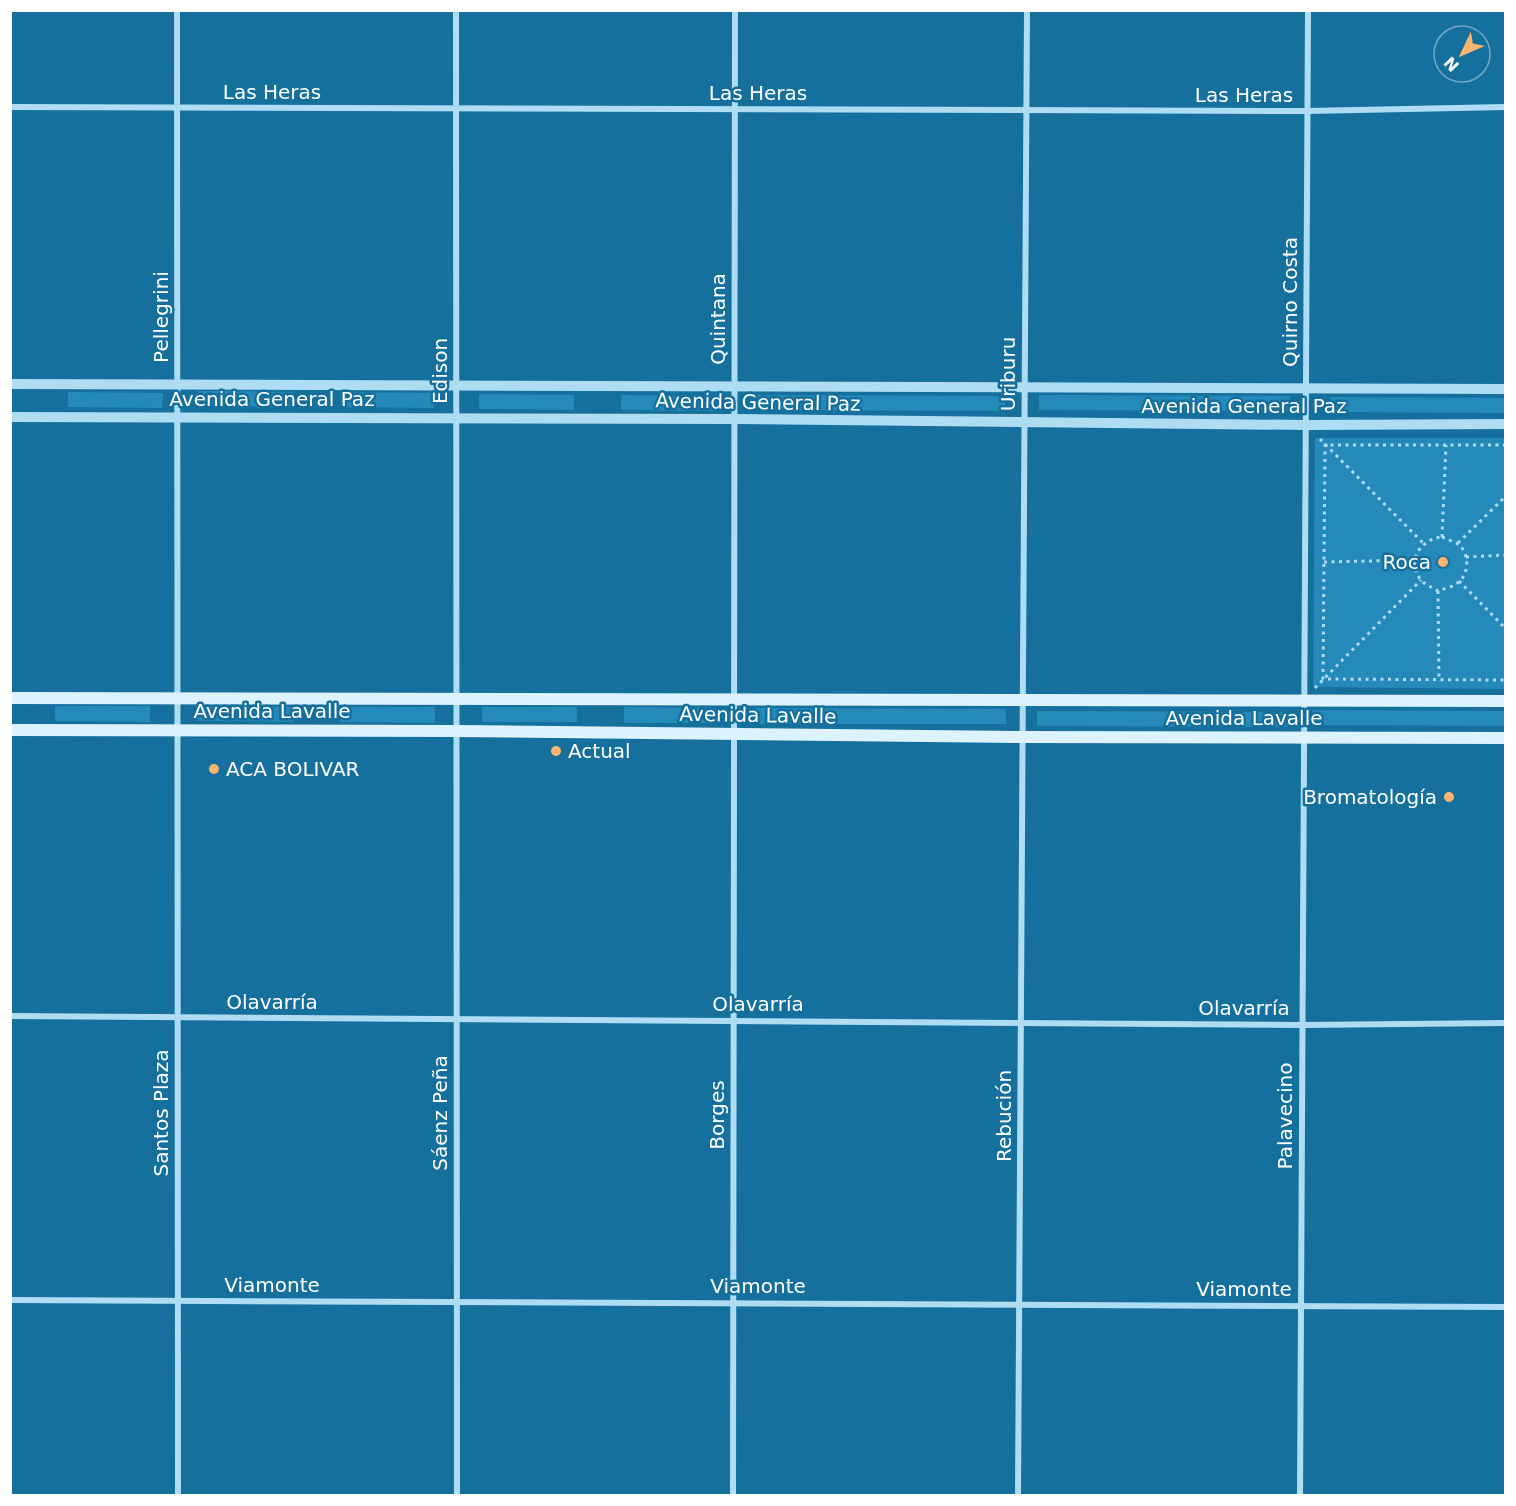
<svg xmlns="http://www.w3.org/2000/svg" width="1516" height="1506" font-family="'DejaVu Sans',sans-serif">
	<rect width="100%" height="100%" fill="#16709d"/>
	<g fill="#258aba">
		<polygon points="198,391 293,392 293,407 198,406"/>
		<polygon points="68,392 163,393 162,408 68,407"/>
		<polygon points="340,392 434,393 434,408 340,407"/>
		<polygon points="479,394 574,395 574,410 479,409"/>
		<polygon points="621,395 715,396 715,411 621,410"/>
		<polygon points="754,395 1005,396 1005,411 754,410"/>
		<polygon points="1039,395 1290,396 1290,411 1039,410"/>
		<polygon points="1331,397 1505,398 1505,413 1331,412"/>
		<polygon points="1315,438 1505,438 1505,689 1313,687"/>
		<polygon points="55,706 150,706 150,722 55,721"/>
		<polygon points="198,706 293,707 293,722 198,721"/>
		<polygon points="340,707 435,707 435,723 340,722"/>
		<rect x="482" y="707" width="95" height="15"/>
		<polygon points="624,707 718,708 718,723 624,723"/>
		<polygon points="755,708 1006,709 1006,724 755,724"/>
		<polygon points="1312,710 1505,711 1505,726 1312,725"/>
		<polygon points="1037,711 1288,712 1288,727 1037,726"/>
	</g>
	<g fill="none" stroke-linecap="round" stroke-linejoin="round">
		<g stroke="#addcf3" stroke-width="3" stroke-dasharray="3 4.5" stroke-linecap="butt">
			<polyline points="1320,439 1423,543"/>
			<polyline points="1506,445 1325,445 1323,679 1506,680"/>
			<path d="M1442,537C1447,539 1452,541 1456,543C1469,550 1470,571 1460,581C1454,587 1445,588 1438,591C1432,587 1425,585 1421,580C1405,561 1421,539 1442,537Z"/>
			<polyline points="1442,537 1446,445"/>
			<polyline points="1458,543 1506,496"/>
			<polyline points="1466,557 1506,555"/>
			<polyline points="1324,562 1415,560"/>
			<polyline points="1459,581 1506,629"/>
			<polyline points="1438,591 1439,679"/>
			<polyline points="1315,688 1421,580"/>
		</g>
		<g stroke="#addcf3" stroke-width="6">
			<polyline points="177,10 178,1496"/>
			<polyline points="456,10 457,1496"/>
			<polyline points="10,107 1307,111 1506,107"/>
			<polyline points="10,1016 1302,1025 1506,1023"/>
			<polyline points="10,1300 1506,1307"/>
			<polyline points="733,1496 735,10"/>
			<polyline points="1018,1496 1027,10"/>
			<polyline points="1300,1496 1308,10"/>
		</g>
		<g stroke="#addcf3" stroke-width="10">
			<polyline points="10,384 1506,389"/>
			<polyline points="10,417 734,419 1306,425 1506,424"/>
		</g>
		<g stroke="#dcf2fd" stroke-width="12">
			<polyline points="10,698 1506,701"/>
			<polyline points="10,730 456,731 1022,737 1506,738"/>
		</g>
	</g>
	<g fill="#ffb46f" stroke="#16709d" stroke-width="2">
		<circle cx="1443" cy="562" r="6"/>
		<circle cx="556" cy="751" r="6"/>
		<circle cx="214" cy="769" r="6"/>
		<circle cx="1449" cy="797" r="6"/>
	</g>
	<g text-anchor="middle" stroke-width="5" stroke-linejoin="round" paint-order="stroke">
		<g font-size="20" fill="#fff" stroke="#16709d">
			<text x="272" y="99">Las Heras</text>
			<text x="758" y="100">Las Heras</text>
			<text x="1244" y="102">Las Heras</text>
			<text transform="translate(1290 302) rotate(-90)" y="7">Quirno Costa</text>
			<text transform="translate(161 317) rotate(-90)" y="7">Pellegrini</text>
			<text transform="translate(718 319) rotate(-90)" y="7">Quintana</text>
			<text transform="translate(440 371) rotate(-90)" y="7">Edison</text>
			<text transform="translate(1008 374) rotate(-90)" y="7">Uriburu</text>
			<text x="272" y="406">Avenida General Paz</text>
			<text transform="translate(758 402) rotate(1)" y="7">Avenida General Paz</text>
			<text x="1244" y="413">Avenida General Paz</text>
			<text x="272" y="718">Avenida Lavalle</text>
			<text transform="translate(758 715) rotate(1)" y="7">Avenida Lavalle</text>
			<text x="1244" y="725">Avenida Lavalle</text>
			<text x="272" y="1009">Olavarría</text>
			<text x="758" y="1011">Olavarría</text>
			<text x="1244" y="1015">Olavarría</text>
			<text transform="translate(161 1113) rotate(-90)" y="7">Santos Plaza</text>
			<text transform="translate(440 1113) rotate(-90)" y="7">Sáenz Peña</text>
			<text transform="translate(717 1115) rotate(-90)" y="7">Borges</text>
			<text transform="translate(1004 1116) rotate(-90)" y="7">Rebución</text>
			<text transform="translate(1285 1116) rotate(-90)" y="7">Palavecino</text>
			<text x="272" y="1292">Viamonte</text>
			<text x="758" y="1293">Viamonte</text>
			<text x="1244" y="1296">Viamonte</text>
		</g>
		<g font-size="20" fill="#fff" stroke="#16709d" text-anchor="end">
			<text x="1431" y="569">Roca</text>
			<text x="568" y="758" text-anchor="start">Actual</text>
			<text x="226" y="776" text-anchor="start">ACA BOLIVAR</text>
			<text x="1437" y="804">Bromatología</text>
		</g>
	</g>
	<rect width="1516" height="1506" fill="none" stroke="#ffffff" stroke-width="24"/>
	<g transform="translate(1462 54) rotate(226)"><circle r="28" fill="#16709d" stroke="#73a9c4" stroke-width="1.5"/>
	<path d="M0-4.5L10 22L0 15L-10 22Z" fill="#ffb46f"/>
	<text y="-9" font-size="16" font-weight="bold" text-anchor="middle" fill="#ffffff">N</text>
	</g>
</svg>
